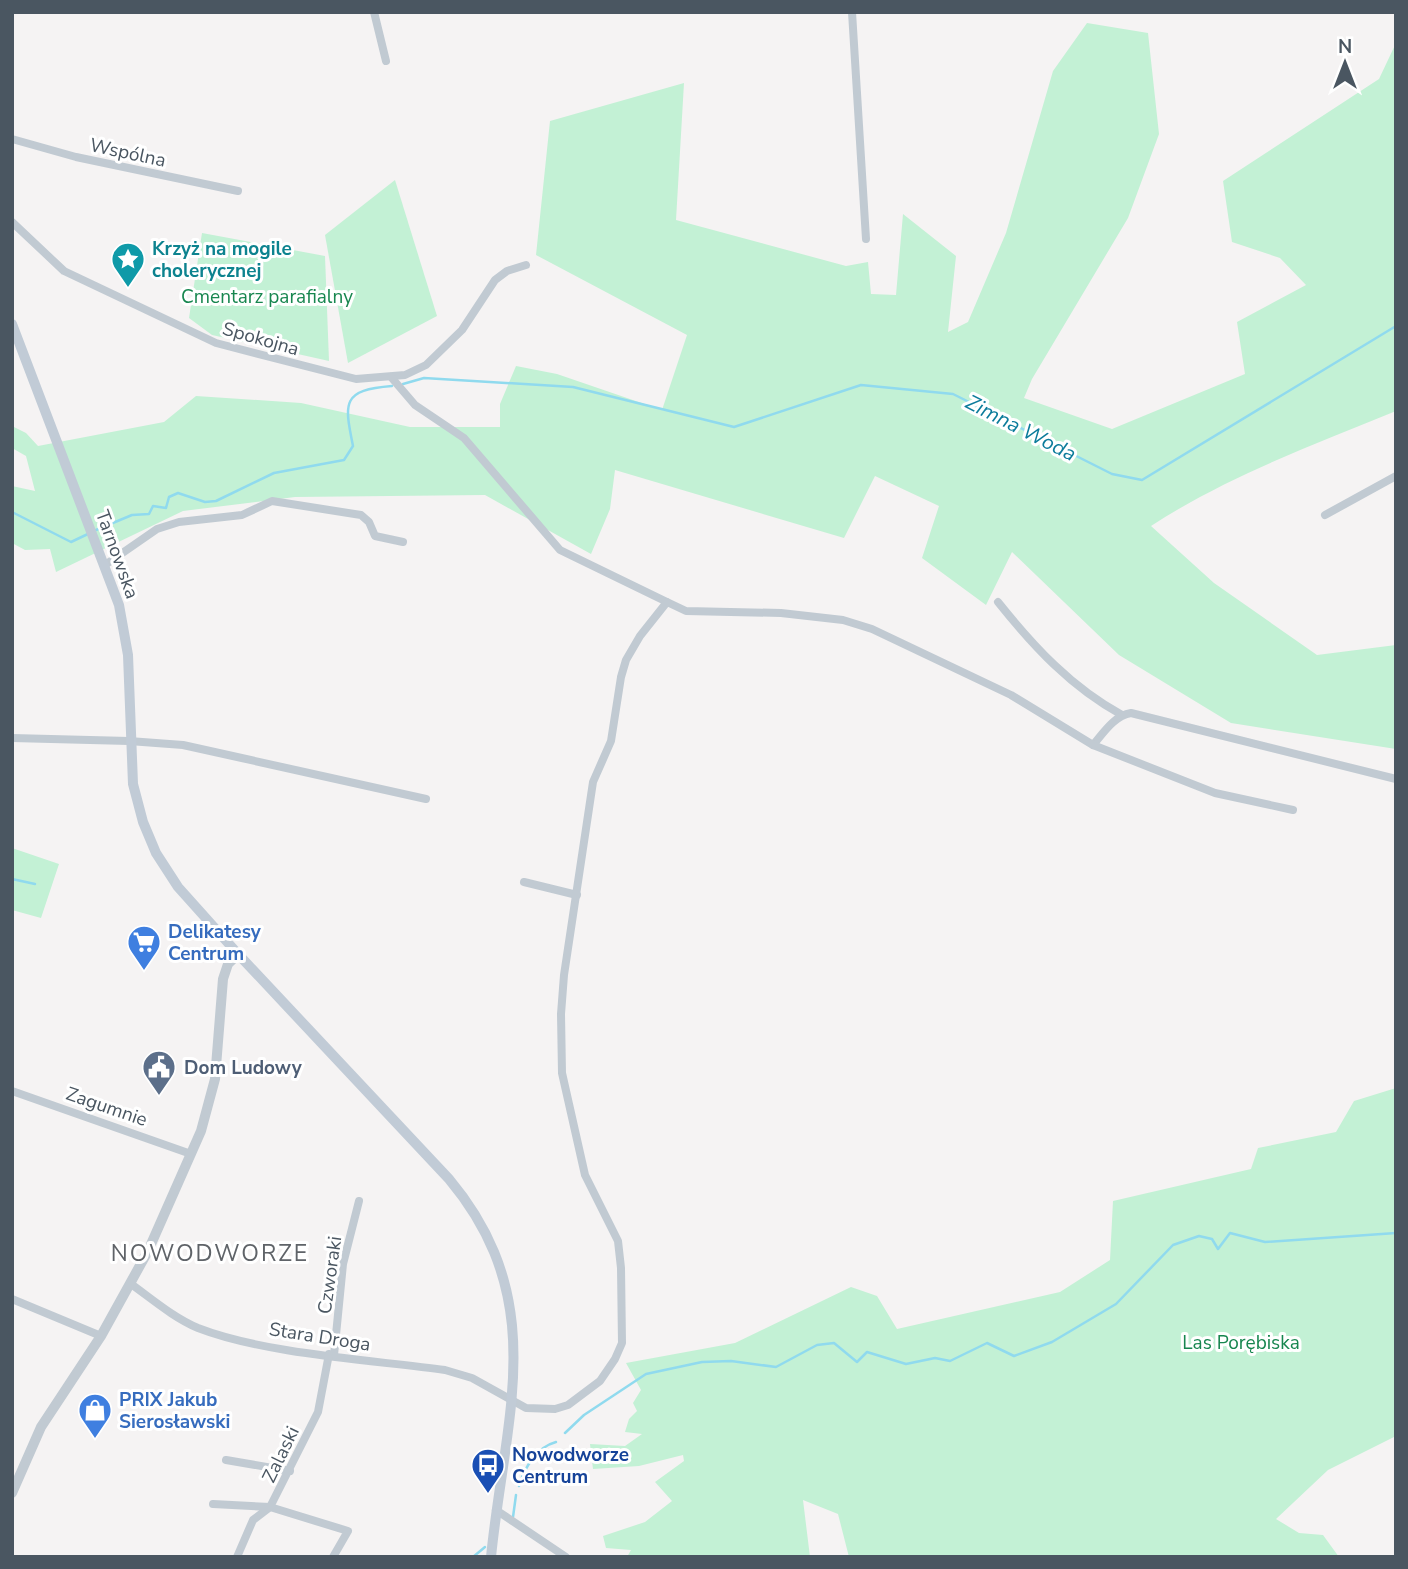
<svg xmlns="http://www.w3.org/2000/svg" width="1408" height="1569" font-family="'Nunito Sans',sans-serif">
	<rect width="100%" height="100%" fill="#f5f3f3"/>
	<g fill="#c3f1d5">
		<path d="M1087,23L1148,33L1159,134L1128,218L1032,379L1024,398L1112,429L1245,374L1237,322L1306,285L1280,258L1232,242L1223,181L1379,79L1396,43V411C1313,445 1226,477 1151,526L1214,583L1317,655L1396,645V749L1231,723L1119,655L1012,552L986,605L922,558L939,506L875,476L844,538L615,470L610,509L591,554L485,495L295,497L183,511L56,572L50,549L25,550L12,543V486L35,491L26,456L12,448V426L26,433L38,446L164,422L196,396L301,403L410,427H500V404L516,366L557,374L662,410L687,335L536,255L550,121L684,83L676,220L846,266L868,262L871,294L896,295L903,214L956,256L948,332L968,322L1006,233L1053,71Z"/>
		<polygon points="395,180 437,316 348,363 325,235"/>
		<polygon points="202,233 325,256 329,361 212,335 189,318"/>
		<polygon points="12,848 59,864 41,918 12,910"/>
		<polygon points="1396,1088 1396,1436 1328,1470 1276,1519 1299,1533 1323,1535 1339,1557 849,1557 838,1514 803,1500 810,1557 627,1557 631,1550 606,1548 603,1536 645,1522 672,1501 655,1482 684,1461 683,1455 639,1466 593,1469 590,1444 625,1446 642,1434 625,1432 629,1419 637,1411 633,1403 641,1390 626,1363 735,1343 851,1287 877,1296 897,1329 1060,1292 1110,1260 1113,1201 1251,1169 1258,1148 1336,1132 1354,1101"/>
	</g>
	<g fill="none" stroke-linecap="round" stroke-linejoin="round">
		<g stroke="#90daee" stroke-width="2.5">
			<polyline points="403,384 424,378 573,387 734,427 861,385 953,394 1112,474 1142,480 1396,326"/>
			<polyline points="12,512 71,542 90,533"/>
			<path d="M96,530L132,515L149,514L153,506L166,508L169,497L178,493L205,502L216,501L274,473L344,460L353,446C344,402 342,390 392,386"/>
			<polyline points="12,879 35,884"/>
			<polyline points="565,1433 584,1415 646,1374 702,1362 731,1361 776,1367 817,1345 834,1343 857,1362 867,1352 906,1364 935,1358 950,1361 987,1343 1014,1356 1052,1342 1116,1304 1173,1245 1199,1236 1212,1239 1218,1249 1230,1233 1265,1242 1396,1233"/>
			<path d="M519,1486C524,1468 537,1447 556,1442"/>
			<polyline points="513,1517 516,1495"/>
			<polyline points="473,1557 485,1547"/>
		</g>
		<g stroke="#c1cad2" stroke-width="8">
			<polyline points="374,12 386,61"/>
			<polyline points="852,12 866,239"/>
			<polyline points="12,139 76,157 238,191"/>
			<polyline points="12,222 64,271 216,343 356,379 405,375 426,365 462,330 495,280 507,271 526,265"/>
			<polyline points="391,377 415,405 464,438 560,550 667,602"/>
			<polyline points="1325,515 1396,476"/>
			<polyline points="105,565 157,529 179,522 242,515 272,501 361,515 369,522 375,536 403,542"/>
			<path d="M998,602C1034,647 1071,687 1122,715"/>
			<polyline points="12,738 129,741 183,745 426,799"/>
			<path d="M1093,745C1104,732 1114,716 1131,713L1396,779"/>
			<polyline points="524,882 577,895"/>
			<polyline points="12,1091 191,1154"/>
			<path d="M131,1284C152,1299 174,1318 198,1328C265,1354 372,1360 445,1370L472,1378L526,1408L555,1409L568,1405L600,1381L615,1359L622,1343L621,1268L618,1241L585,1175L562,1073L561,1014L564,975L593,782L611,741L621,677L626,660L640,636L667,602L686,611L781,613L843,620L872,629L1011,695L1093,745L1215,793L1293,810"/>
			<polyline points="12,1299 101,1336"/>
			<polyline points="334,1355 343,1264 359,1201"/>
			<polyline points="226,1460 290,1471"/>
			<polyline points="213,1504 270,1507 348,1531 333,1557"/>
			<polyline points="496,1510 566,1557"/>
			<polyline points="237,1557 253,1520 270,1507 318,1412 329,1354"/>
		</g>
		<polyline stroke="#c1cad2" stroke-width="10" points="12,1493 41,1427 101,1336 148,1251 201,1131 215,1079 223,979 228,964 238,954"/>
		<path stroke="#c1cbd6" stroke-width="10" d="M12,324L119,605L128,655L133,784L143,822L156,853L178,887L238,954L449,1179C551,1301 505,1416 491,1557"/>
	</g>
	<defs>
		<symbol id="sight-pin" viewBox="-11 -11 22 30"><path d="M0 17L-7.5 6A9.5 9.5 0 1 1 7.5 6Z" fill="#0f9aa8" stroke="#fff"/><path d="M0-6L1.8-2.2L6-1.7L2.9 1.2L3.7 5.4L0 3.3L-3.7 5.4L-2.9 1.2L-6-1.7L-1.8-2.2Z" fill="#fff"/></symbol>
		<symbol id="supermarket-pin" viewBox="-11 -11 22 30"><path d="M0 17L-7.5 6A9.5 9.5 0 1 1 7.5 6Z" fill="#3f7fe0" stroke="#fff"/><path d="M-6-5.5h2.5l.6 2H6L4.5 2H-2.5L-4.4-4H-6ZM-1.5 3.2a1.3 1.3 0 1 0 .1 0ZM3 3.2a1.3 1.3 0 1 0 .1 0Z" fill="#fff"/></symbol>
		<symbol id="civic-pin" viewBox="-11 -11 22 30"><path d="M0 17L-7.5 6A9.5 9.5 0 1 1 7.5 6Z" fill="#5c6f8a" stroke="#fff"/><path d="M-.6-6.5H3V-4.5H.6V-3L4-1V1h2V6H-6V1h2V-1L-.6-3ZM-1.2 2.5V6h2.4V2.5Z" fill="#fff"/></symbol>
		<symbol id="shop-pin" viewBox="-11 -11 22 30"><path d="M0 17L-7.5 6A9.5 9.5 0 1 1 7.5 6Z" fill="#3f7fe0" stroke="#fff"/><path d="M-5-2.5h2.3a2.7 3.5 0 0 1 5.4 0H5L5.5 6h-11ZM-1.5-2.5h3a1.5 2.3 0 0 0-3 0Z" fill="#fff"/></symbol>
		<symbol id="bus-pin" viewBox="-11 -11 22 30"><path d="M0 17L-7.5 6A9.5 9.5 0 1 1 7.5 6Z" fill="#1a4fb4" stroke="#fff"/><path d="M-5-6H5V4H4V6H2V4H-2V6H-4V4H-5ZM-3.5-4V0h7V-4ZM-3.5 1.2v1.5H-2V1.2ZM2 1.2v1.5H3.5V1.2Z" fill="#fff"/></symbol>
	</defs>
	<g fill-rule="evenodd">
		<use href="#sight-pin" x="109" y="240" width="38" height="52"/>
		<use href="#supermarket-pin" x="125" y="923" width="38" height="52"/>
		<use href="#civic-pin" x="140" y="1048" width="38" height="52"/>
		<use href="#shop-pin" x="76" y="1391" width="38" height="52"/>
		<use href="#bus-pin" x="469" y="1446" width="38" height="52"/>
	</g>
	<g text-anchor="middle" stroke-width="6" stroke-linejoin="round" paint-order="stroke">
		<g font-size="19" fill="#4a5661" stroke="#fff">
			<text transform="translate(128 152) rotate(12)" y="7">Wspólna</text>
			<text transform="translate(261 338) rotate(16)" y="7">Spokojna</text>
			<text transform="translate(118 554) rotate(70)" y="7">Tarnowska</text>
			<text transform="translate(107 1106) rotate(19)" y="7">Zagumnie</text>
			<text transform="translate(329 1275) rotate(-82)" y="7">Czworaki</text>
			<text transform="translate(320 1336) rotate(9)" y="7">Stara Droga</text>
			<text transform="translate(280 1454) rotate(-64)" y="7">Zalaski</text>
		</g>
		<g font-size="19" font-weight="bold" fill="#0d838f" stroke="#fff" text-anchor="start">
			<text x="152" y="255">Krzyż na mogile<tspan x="152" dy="22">cholerycznej</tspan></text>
		</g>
		<g font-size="19" fill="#17864f" stroke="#fff">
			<text x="267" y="303">Cmentarz parafialny</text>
			<text x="1241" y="1349">Las Porębiska</text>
		</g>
		<g font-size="19" font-weight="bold" fill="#366cbe" stroke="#fff" text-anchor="start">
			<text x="168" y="938">Delikatesy<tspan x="168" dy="22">Centrum</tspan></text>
			<text x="119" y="1406">PRIX Jakub<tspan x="119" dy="22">Sierosławski</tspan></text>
		</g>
		<g font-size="19" font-weight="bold" fill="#4e5e75" stroke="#fff" text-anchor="start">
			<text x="184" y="1074">Dom Ludowy</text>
		</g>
		<g font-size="19" font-weight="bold" fill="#164399" stroke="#fff" text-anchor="start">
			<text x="512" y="1461">Nowodworze<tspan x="512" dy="22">Centrum</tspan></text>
		</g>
		<g font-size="21" font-style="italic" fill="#0c7c9b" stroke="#fff">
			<text transform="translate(1021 428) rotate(27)" y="7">Zimna Woda</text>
		</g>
		<g font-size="23" letter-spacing="2" fill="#5f6368" stroke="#fff">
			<text x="210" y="1261">NOWODWORZE</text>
		</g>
	</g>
	<rect width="1408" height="1569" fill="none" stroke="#4a5661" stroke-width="28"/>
	<g transform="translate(1345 63)" stroke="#ffffff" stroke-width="5" paint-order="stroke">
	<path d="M0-5L12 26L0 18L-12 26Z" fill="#4a5661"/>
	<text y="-10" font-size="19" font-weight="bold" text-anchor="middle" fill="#4a5661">N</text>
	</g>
</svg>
